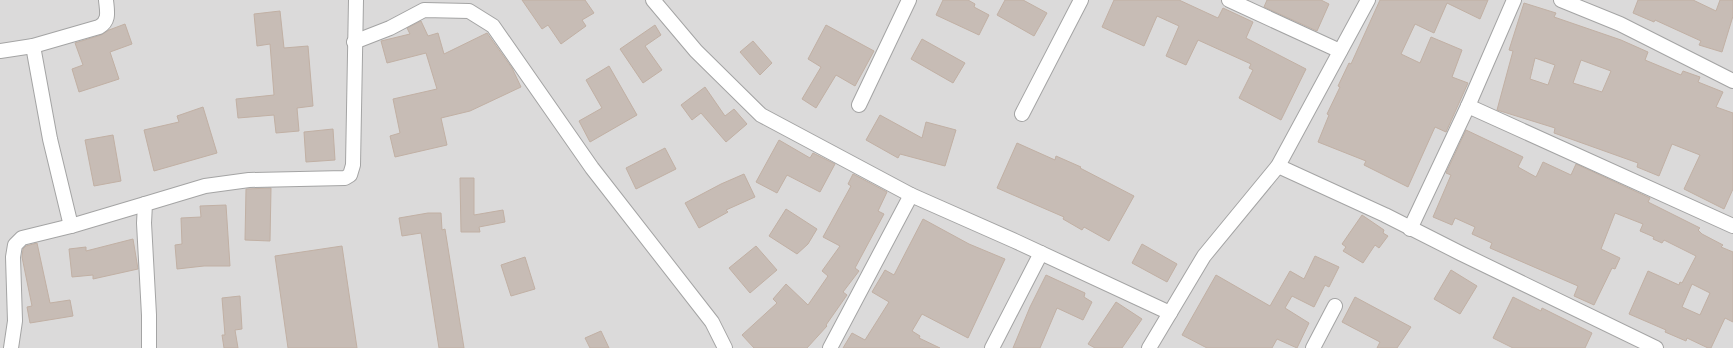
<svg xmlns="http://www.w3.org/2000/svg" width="1733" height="348" font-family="'PT Sans Narrow',sans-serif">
	<rect width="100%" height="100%" fill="#efeae2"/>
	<rect fill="#dbdada" x="0" y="0" width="1733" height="348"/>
	<g fill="#c7bcb5" stroke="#c1b0a4" fill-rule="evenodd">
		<polygon points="522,0 585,0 594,13 582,20 586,26 561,44 548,25 542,29"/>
		<polygon points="943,0 968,0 975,4 974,7 989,15 979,35 936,15"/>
		<polygon points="1005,0 1023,0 1047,13 1034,36 997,15"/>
		<polygon points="1114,0 1179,0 1218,18 1223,8 1253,22 1246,38 1306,69 1281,120 1239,98 1253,70 1249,68 1251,64 1198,40 1186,65 1166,56 1179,26 1157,16 1144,46 1102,27"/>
		<polygon points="1267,0 1321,0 1329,4 1317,31 1264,7"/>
		<polygon points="1380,0 1488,0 1480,19 1447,3 1434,33 1415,24 1401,54 1420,63 1431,37 1462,50 1452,77 1468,83 1446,132 1435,127 1408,187 1364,165 1366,161 1318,142 1329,115 1327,114 1340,87 1338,86 1349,63 1351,64"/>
		<polygon points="1638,0 1693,0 1716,11 1720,0 1733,0 1733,16 1722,52 1699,45 1701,41 1655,20 1654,22 1633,13"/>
		<path d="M1524,3L1556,13L1554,17L1621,40L1648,52L1645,60L1681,75L1683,71L1700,77L1698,82L1723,92L1716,107L1733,113V189L1724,209L1684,189L1700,155L1672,144L1659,176L1637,167L1638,163L1554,133L1555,128L1497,110L1513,51L1509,50ZM1535,58L1555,65L1548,85L1530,79ZM1581,60L1611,71L1602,92L1573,83Z"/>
		<polygon points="280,11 284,48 308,46 313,106 297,108 299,131 276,133 274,115 238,118 236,99 274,95 270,44 257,46 254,14"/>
		<polygon points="421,21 428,36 438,33 444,54 487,33 512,68 521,87 470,111 441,118 447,145 395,157 390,136 400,133 393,99 437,89 426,53 387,63 381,41 410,34 407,28"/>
		<polygon points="125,24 132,44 110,52 119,79 79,92 72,69 83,65 75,43 101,35 109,30"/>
		<polygon points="655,25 661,35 645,46 662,70 643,83 620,49"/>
		<polygon points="826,25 874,51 855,86 836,75 816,108 802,99 821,67 808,59"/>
		<polygon points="922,39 965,63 953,83 911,59"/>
		<polygon points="753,41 772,63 760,75 740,52"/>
		<polygon points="609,66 637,115 590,142 579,121 602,108 586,80"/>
		<polygon points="705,87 725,116 734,109 747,124 726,142 701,113 692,120 681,105"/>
		<polygon points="203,107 217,153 154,171 144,130 179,122 177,116"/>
		<polygon points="880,115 922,138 926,122 956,130 945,166 900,154 898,158 866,140"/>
		<polygon points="333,129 335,160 306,162 304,132"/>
		<path d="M1466,130L1523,157L1518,167L1536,177L1543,162L1571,175L1576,164L1650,198L1648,202L1700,228L1698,230L1702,234L1723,245L1721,247L1733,252V322L1725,318L1711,348H1708L1687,338L1686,341L1665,332L1666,330L1629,314L1648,271L1679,285L1680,282L1682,283L1696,256L1664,240L1662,243L1653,239L1654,237L1640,231L1643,224L1615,213L1601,249L1620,258L1615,269L1612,268L1594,305L1574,296L1578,286L1490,248L1492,243L1472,234L1475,227L1455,218L1452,225L1433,217L1451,175L1446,173ZM1692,284L1710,293L1700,315L1682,307Z"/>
		<polygon points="113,135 121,181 94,186 85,140"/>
		<polygon points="779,140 810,158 813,153 835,164 820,192 787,175 777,193 756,182"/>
		<polygon points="1017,143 1055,160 1056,156 1081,167 1080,168 1134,196 1109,241 1084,227 1082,230 1063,219 1064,217 997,188"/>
		<polygon points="665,148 676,169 636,189 626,168"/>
		<polygon points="744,174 755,197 726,210 728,212 699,228 685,203 721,184"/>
		<polygon points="853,174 887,192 878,211 884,214 855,268 859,271 843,292 847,295 826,325 827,326 807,348 754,348 742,335 777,303 773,299 786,284 808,305 828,276 822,271 840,246 823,237 851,186 848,184"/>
		<polygon points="460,178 474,178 474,215 503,210 505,222 479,227 480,232 461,232"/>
		<polygon points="271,188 270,241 245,240 246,189"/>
		<polygon points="226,205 230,266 204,266 177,269 175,245 182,244 181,218 201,217 200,206"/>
		<polygon points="786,209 817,229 808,244 797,254 769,236"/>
		<polygon points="428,213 441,213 442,230 445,229 464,348 439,348 421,233 402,236 399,218"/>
		<polygon points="1362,215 1384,230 1383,233 1388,236 1379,248 1375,245 1363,263 1343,251 1346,247 1342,244"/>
		<polygon points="923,219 969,244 1005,259 968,338 922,314 912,331 920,336 919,338 940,348 843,348 852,333 865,340 889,302 872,292 885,270 894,275"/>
		<polygon points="133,239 138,269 93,279 93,275 72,277 69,249 86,247 86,251"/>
		<polygon points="37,243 50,303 70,300 73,316 30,323 27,307 32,306 22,257 23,249 26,246"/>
		<polygon points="1142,244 1177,264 1167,282 1132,263"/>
		<polygon points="342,246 357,348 288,348 275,256"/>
		<polygon points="756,246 777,270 750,293 729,268"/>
		<polygon points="1315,256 1339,267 1329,287 1325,285 1314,307 1292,296 1285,308 1309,323 1297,348 1277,339 1272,348 1207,348 1182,335 1216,275 1270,306 1290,271 1304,279"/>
		<polygon points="525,257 535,289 511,296 501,265"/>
		<polygon points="1451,270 1477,286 1460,314 1434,299"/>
		<polygon points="1046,275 1085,293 1084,297 1092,302 1083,320 1057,308 1040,348 1013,348 1030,307"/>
		<polygon points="240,296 242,329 235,330 238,348 224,348 222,335 225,335 222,298"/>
		<polygon points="1355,297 1411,327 1397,348 1377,348 1380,342 1342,322"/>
		<polygon points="1513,297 1541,311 1542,308 1592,333 1585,348 1513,348 1493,338"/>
		<polygon points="1116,302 1142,319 1122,348 1095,348 1088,344"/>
		<polygon points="601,331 609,348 590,348 585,338"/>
	</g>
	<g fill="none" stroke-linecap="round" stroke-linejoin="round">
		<defs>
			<g id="minor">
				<polyline points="653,0 696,51 761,115 911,195 1015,241 1170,313"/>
				<polyline points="1229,0 1340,51"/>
				<polyline points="1561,0 1620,24 1733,81"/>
				<polyline points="354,42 390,28 424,10 469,11 493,26 592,168 712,322 725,348"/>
				<polyline points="33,46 50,139 71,226"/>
				<path d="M0,51L33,46L99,27C110,21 107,11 106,0"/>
				<polyline points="859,105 909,0"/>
				<polyline points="1468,106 1733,226"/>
				<polyline points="1022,114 1081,0"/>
				<polyline points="1278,166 1385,215 1460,253 1656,348"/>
				<polyline points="1410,229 1468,106 1514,0"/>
				<polyline points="11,348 15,321 13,257 15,245 22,238 71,226 145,204"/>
				<polyline points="149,348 149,315 144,223 145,204 205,186 249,180 345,178 350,175 353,165 356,0"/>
				<polyline points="830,348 911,195"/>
				<polyline points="992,348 1041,253"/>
				<polyline points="1149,348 1204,256 1278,166 1368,0"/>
				<polyline points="1313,348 1335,306"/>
			</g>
		</defs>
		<use href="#minor" stroke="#a4a4a4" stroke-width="16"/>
		<use href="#minor" stroke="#fff" stroke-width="14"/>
	</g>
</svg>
